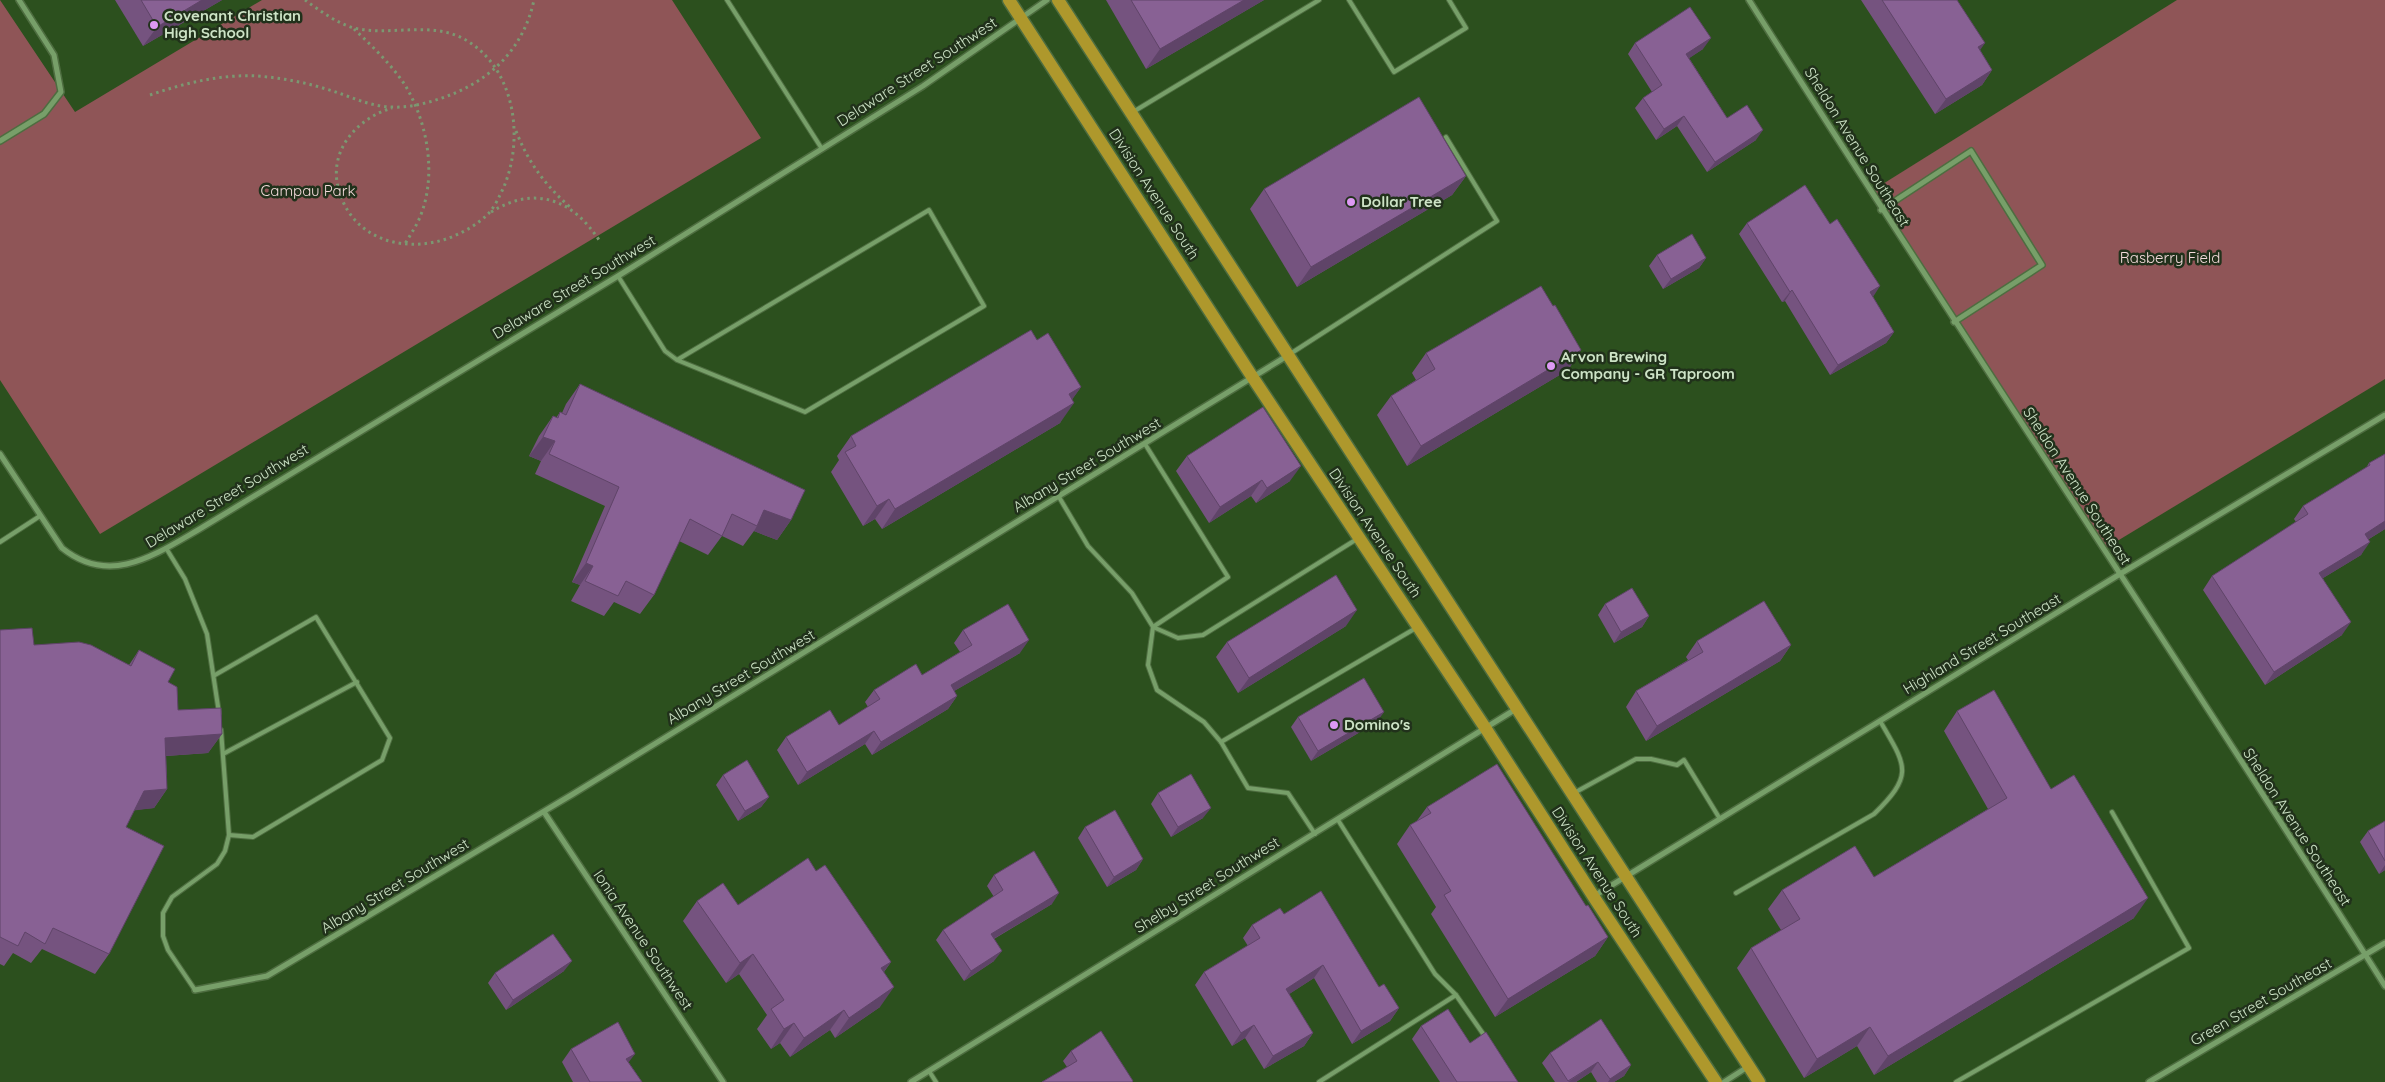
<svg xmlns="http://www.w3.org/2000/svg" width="2385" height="1082" font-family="Quicksand,sans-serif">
	<rect width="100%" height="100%" fill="#2c501e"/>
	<g fill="#8f5557">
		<polygon points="0,0 75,112 262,0 672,0 761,138 100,534 0,380"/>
		<polygon points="2177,0 2385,0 2385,379 2104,549 1870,192"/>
	</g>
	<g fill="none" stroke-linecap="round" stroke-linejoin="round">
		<defs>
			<g id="service">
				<polyline points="727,0 822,149"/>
				<polyline points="1349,0 1394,72 1466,28 1449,0"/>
				<polyline points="1133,112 1319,0"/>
				<polyline points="618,276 665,351 677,360 929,210 984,306 805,412 677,360"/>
				<polyline points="1290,354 1497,221 1446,137"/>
				<polyline points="1145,444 1228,577 1153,627 1148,665 1157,690 1204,722 1221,742"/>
				<polyline points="1059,497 1088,546 1132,593 1153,627 1178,638 1203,635 1357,539"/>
				<polyline points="0,542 40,516"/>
				<polyline points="166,548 185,579 207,634 219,713"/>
				<polyline points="215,675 316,617 390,738 382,760 253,837 229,835"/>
				<polyline points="223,754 357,682"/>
				<polyline points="1574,793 1636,759 1651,759 1677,765 1684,760 1720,819"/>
				<polyline points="1338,820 1435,974 1456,995 1486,1038"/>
				<polyline points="1315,834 1288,793 1248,788 1221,742 1416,628"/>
				<path d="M1736,893L1874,814C1915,774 1906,766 1880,721"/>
				<polyline points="195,990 168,950 163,936 163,913 172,897 217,864 225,851 229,835 221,730"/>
				<polyline points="929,1071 936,1082"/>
				<polyline points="1319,1082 1456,995"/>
				<polyline points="1956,1082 2189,948 2112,812"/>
			</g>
			<g id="minor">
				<path d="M1749,0C1958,331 2177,655 2385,986"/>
				<polyline points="0,141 44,114 61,92 54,55 19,0"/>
				<polyline points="1881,210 1971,151 2042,265 1954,322"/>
				<path d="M0,454L62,548C109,586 153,556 198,530L618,276L923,86L1047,0"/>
				<polyline points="544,812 723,1082"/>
				<polyline points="1594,896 2120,574 2385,415"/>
				<polyline points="195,990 267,976 573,794 1287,356"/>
				<polyline points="911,1082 1516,709"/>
				<polyline points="1724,1082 1749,1066"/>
				<polyline points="2149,1082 2385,943"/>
			</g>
			<g id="primary">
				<polyline points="1009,0 1253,378 1486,729 1597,902 1716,1082"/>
				<polyline points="1058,0 1759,1082"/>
			</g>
		</defs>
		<use href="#service" stroke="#4e6d40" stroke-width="6"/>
		<use href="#minor" stroke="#4e6d40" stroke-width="8"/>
		<use href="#primary" stroke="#4e6d40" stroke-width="15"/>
		<g stroke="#7b9871" stroke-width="3" stroke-dasharray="2.5 4" stroke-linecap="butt">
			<path d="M305,0C319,10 338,24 354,28C392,37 434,19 469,42C518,73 525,147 500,195C497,201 493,209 488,214C477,225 461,234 446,239C400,254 350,237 338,187C329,149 358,118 392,108"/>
			<path d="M354,29C372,46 391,64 405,85C428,123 437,176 420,217C416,227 410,235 405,244"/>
			<path d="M150,95C185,83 221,74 258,76C281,78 304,82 326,89C348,95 367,106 391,107C407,108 424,104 439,99C488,83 523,51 534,0"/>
			<path d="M516,131C528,162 545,185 570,207"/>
			<path d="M491,212C535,185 572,199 599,240"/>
		</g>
		<use href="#service" stroke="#779f69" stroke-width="4"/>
		<use href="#minor" stroke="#779f69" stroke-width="5"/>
		<use href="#primary" stroke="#ae982c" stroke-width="12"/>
	</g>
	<g fill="#75537f">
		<polygon points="115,0 222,0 143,46"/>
		<polygon points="1106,0 1264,0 1146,69"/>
		<polygon points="1861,0 1957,0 1980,50 1992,70 1982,85 1935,114"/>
		<polygon points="1635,43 1703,49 1689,58 1727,118 1756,140 1707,172 1677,126 1656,140 1635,108 1643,98 1652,92 1628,54"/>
		<polygon points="1466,176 1452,195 1297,287 1250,209 1264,189"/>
		<polygon points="1747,223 1873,297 1894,332 1886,343 1830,375 1785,301 1782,302 1739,234"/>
		<polygon points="1657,255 1706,258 1699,268 1663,289 1649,266"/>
		<polygon points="1553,306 1581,350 1568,370 1407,466 1377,415 1391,396 1416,380 1412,373 1426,353"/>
		<polygon points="1037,340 1081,387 1072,399 1060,423 882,529 875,519 863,526 831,472 839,460 837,456 851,436"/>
		<polygon points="580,384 791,520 777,540 754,531 743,546 722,536 708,555 679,541 654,595 640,614 614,602 604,616 571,601 580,585 572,582 605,506 535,474 541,461 529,456 539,436 553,416 556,418 560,412 562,413 566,404"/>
		<polygon points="2385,454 2385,529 2369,539 2361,555 2323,578 2342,635 2265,685 2203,590 2212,576 2296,522 2294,519 2303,506 2366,468 2369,463"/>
		<polygon points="1187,456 1290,481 1256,503 1251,496 1209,523 1176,471"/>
		<polygon points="1605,604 1649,616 1642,627 1614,643 1598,615"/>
		<polygon points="1346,626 1238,693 1216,657 1227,642"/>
		<polygon points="0,630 34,645 129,665 139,650 168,682 178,710 222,734 208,753 166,756 167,789 154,808 134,810 126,827 109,954 95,974 42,949 31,963 13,953 4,966 0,964"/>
		<polygon points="963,630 1020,653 954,691 957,696 948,709 872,755 865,744 798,785 777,750 786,737 839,725 868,707 865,702 874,690 922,675 960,652 954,643"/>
		<polygon points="1697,641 1791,645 1780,661 1646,741 1626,707 1636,691 1688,660 1686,657"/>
		<polygon points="1957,711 2051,789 2134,918 1874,1075 1857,1046 1804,1078 1737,968 1751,948 1781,930 1768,909 1782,890 1874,877 1988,809 1944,731"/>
		<polygon points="1298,717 1377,722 1311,761 1291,727"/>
		<polygon points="723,775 769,797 761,807 738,821 716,785"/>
		<polygon points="1158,793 1203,818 1171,837 1151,804"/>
		<polygon points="1427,807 1586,906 1608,937 1595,956 1495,1017 1431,914 1436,907 1397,844 1410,825 1416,822"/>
		<polygon points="2385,821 2385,870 2379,874 2360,842 2368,831"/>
		<polygon points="1085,827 1143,859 1136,870 1107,887 1078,838"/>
		<polygon points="816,871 891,962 884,972 880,1007 835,1038 830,1030 790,1057 780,1043 771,1049 757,1029 767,1015 739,974 726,983 683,921 697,901 738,905"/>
		<polygon points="994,875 1052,904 994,939 994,961 964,981 936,940 943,930 994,897 987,886"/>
		<polygon points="1284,914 1379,987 1399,1008 1390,1021 1352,1044 1314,978 1289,994 1313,1033 1304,1046 1264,1069 1245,1038 1232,1046 1195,985 1204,972 1248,946 1243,938 1252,925"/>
		<polygon points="564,971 506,1010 488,983 495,973"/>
		<polygon points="1421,1026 1470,1043 1518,1082 1440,1082 1412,1039"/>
		<polygon points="571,1049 629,1063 642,1082 573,1082 562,1062"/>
		<polygon points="1071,1051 1133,1081 1132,1082 1042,1082 1067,1067 1063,1061"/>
		<polygon points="1550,1053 1631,1065 1624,1076 1614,1082 1597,1082 1591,1072 1576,1082 1555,1082 1542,1063"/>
	</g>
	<g fill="#5f4468">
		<polygon points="202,0 222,0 143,46 157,27"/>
		<polygon points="1244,0 1264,0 1146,69 1160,49"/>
		<polygon points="1711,38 1703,49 1679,65 1686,54"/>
		<polygon points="1985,43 1974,59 1978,47"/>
		<polygon points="1992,70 1982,85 1935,114 1946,99"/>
		<polygon points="1684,116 1677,126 1656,140 1664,129"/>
		<polygon points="1763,130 1756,140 1707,172 1715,162"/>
		<polygon points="1466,176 1452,195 1297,287 1311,267"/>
		<polygon points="1706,258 1699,268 1663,289 1671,279"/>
		<polygon points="1880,286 1873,297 1870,292"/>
		<polygon points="1792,290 1785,301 1782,302 1790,292"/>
		<polygon points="1894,332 1886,343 1830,375 1838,365"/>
		<polygon points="1581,350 1568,370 1407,466 1421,446"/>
		<polygon points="1081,387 1067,407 1069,394"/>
		<polygon points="1074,403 1060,423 882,529 895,509"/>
		<polygon points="543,437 555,441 541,461 529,456"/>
		<polygon points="1301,466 1290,481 1256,503 1267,488"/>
		<polygon points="1262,480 1251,496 1209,523 1220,507"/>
		<polygon points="889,499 875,519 863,526 877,506"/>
		<polygon points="764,510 791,520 777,540 754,531 757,526"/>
		<polygon points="2385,521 2385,529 2356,547 2365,534"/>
		<polygon points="2370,542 2361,555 2310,586 2319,573"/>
		<polygon points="586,563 593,566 580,585 572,582"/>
		<polygon points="1357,610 1346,626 1238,693 1249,678"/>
		<polygon points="1649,616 1642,627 1614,643 1621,632"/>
		<polygon points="2351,622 2342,635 2265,685 2274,672"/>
		<polygon points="1029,640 1020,653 942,698 951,685"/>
		<polygon points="1791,645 1780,661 1646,741 1657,726"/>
		<polygon points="957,696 948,709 872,755 881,742"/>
		<polygon points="1384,712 1377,722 1311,761 1318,751"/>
		<polygon points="874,731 865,744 798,785 807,772"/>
		<polygon points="222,734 208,753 151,757 165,738"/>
		<polygon points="167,789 154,808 130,811 144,791"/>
		<polygon points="769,797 761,807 738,821 745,811"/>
		<polygon points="1211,808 1203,818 1171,837 1178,827"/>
		<polygon points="1143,859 1136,870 1107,887 1114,877"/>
		<polygon points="2385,865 2385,870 2379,874"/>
		<polygon points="1059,893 1052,904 983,945 991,934"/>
		<polygon points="2148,898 2134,918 1874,1075 1888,1056"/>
		<polygon points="1608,937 1595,956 1495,1017 1508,999"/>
		<polygon points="1002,951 994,961 964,981 971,971"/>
		<polygon points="753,954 739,974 726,983 740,963"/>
		<polygon points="572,961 564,971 506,1010 513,1000"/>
		<polygon points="891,962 877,981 881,968"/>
		<polygon points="1323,965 1314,978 1277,1002 1286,989"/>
		<polygon points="894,987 880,1007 835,1038 849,1018"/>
		<polygon points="1399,1008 1390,1021 1352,1044 1361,1031"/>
		<polygon points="844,1010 830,1030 790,1057 804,1038"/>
		<polygon points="794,1023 780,1043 771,1049 784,1029"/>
		<polygon points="1254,1025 1245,1038 1232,1046 1241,1033"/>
		<polygon points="1870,1027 1857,1046 1804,1078 1817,1059"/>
		<polygon points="1313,1033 1304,1046 1264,1069 1273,1056"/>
		<polygon points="635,1054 625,1067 626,1059"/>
		<polygon points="1598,1062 1591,1072 1576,1082 1568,1082"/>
		<polygon points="1631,1065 1624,1076 1614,1082 1608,1082 1610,1079"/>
	</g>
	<g fill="#886194" stroke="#5f4468">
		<polygon points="141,0 202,0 157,27"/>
		<polygon points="1131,0 1244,0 1160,49"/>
		<polygon points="1882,0 1957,0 1985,43 1978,47 1992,70 1946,99"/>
		<polygon points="1690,7 1711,38 1686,54 1727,118 1747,105 1763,130 1715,162 1684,116 1664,129 1643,98 1662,85 1635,43"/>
		<polygon points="1419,97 1466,176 1311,267 1264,189"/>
		<polygon points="1805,185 1830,224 1837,219 1880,286 1870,292 1894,332 1838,365 1792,290 1790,292 1747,223"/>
		<polygon points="1692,234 1706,258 1671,279 1657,255"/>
		<polygon points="1541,286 1553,306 1555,305 1581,350 1421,446 1391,396 1435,369 1426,353"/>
		<polygon points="1031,330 1037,340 1048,333 1081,387 1069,394 1074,403 895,509 889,499 877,506 845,452 856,446 851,436"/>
		<polygon points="580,384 805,490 791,520 764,510 757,526 732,514 722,536 690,519 654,595 626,581 618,596 585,581 593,566 586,563 619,487 549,454 555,441 543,437 553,416 558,418 560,412 566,415"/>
		<polygon points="1263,407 1301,466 1267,488 1262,480 1220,507 1187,456"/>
		<polygon points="2385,454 2385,521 2365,534 2370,542 2319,573 2351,622 2274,672 2212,576 2308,514 2303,506 2370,465 2369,463"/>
		<polygon points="1336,575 1357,610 1249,678 1227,642"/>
		<polygon points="1632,588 1649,616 1621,632 1605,604"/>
		<polygon points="1764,601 1791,645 1657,726 1636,691 1703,652 1697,641"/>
		<polygon points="1008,604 1029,640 951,685 957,696 881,742 874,731 807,772 786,737 830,710 839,725 880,699 874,690 916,664 922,675 972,645 963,630"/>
		<polygon points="32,628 34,645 79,642 91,645 131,666 139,650 175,669 168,682 177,687 178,710 221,708 222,734 165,738 167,789 144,791 126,827 164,846 109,954 53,928 45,944 25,932 18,946 0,937 0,630"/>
		<polygon points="1364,678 1384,712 1318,751 1298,717"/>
		<polygon points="1994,690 2051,789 2074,775 2148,898 1888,1056 1870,1027 1817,1059 1751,948 1800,919 1782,890 1855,846 1874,877 2007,798 1957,711"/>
		<polygon points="747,760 769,797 745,811 723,775"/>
		<polygon points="1497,764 1586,906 1588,905 1608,937 1508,999 1444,895 1451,891 1410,825 1431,813 1427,807"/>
		<polygon points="1191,774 1211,808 1178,827 1158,793"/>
		<polygon points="1115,810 1143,859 1114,877 1085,827"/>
		<polygon points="2385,821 2385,861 2368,831"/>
		<polygon points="1034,851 1059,893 991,934 1002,951 971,971 943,930 1003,890 994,875"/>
		<polygon points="808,858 816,871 825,865 891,962 881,968 894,987 849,1018 844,1010 804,1038 794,1023 784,1029 771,1009 784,1000 753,954 740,963 697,901 723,883 738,905"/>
		<polygon points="1321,891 1379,987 1384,984 1399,1008 1361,1031 1323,965 1286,989 1313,1033 1273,1056 1254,1025 1241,1033 1204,972 1260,938 1252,925 1280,908 1284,914"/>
		<polygon points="553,934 572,961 513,1000 495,973"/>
		<polygon points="1448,1009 1470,1043 1486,1032 1518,1082 1457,1082 1421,1026"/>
		<polygon points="1601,1019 1631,1065 1610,1079 1598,1062 1568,1081 1550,1053"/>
		<polygon points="618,1022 635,1054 626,1059 642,1082 590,1082 571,1049"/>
		<polygon points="1101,1031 1133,1081 1132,1082 1042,1082 1077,1061 1071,1051"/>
	</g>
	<g fill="#dd99f3" stroke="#21311b" stroke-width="2">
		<circle cx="154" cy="25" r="5"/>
		<circle cx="1351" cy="202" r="5"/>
		<circle cx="1551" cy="366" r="5"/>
		<circle cx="1334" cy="725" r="5"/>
	</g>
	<g text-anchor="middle" stroke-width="5" stroke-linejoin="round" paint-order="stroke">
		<g font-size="15" font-weight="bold" fill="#cde3c6" stroke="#21311b" text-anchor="start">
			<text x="164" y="21">Covenant Christian<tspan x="164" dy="17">High School</tspan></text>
			<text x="1361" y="207">Dollar Tree</text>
			<text x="1561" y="362">Arvon Brewing<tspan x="1561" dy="17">Company - GR Taproom</tspan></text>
			<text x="1344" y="730">Domino's</text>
		</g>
		<g font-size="15" fill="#cde3c6" stroke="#21311b">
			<text transform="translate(917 72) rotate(-33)" y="5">Delaware Street Southwest</text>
			<text transform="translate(1857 147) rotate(58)" y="5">Sheldon Avenue Southeast</text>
			<text transform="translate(1154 194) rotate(57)" y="5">Division Avenue South</text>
			<text transform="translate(574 287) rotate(-31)" y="5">Delaware Street Southwest</text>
			<text transform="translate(1087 465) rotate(-31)" y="5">Albany Street Southwest</text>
			<text transform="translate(2077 486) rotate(57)" y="5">Sheldon Avenue Southeast</text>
			<text transform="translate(227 496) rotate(-31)" y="5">Delaware Street Southwest</text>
			<text transform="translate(1375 533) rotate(56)" y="5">Division Avenue South</text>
			<text transform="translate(1982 644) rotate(-31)" y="5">Highland Street Southeast</text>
			<text transform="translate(741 677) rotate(-31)" y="5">Albany Street Southwest</text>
			<text transform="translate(2297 827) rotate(57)" y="5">Sheldon Avenue Southeast</text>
			<text transform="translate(1597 872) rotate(57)" y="5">Division Avenue South</text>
			<text transform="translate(1207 885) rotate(-32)" y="5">Shelby Street Southwest</text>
			<text transform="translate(395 886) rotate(-31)" y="5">Albany Street Southwest</text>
			<text transform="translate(643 940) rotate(56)" y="5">Ionia Avenue Southwest</text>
			<text transform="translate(2261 1002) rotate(-30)" y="5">Green Street Southeast</text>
		</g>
		<g font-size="15" fill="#f4dbdb" stroke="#21311b">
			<text x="308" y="196">Campau Park</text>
			<text x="2170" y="263">Rasberry Field</text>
		</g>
	</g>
</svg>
